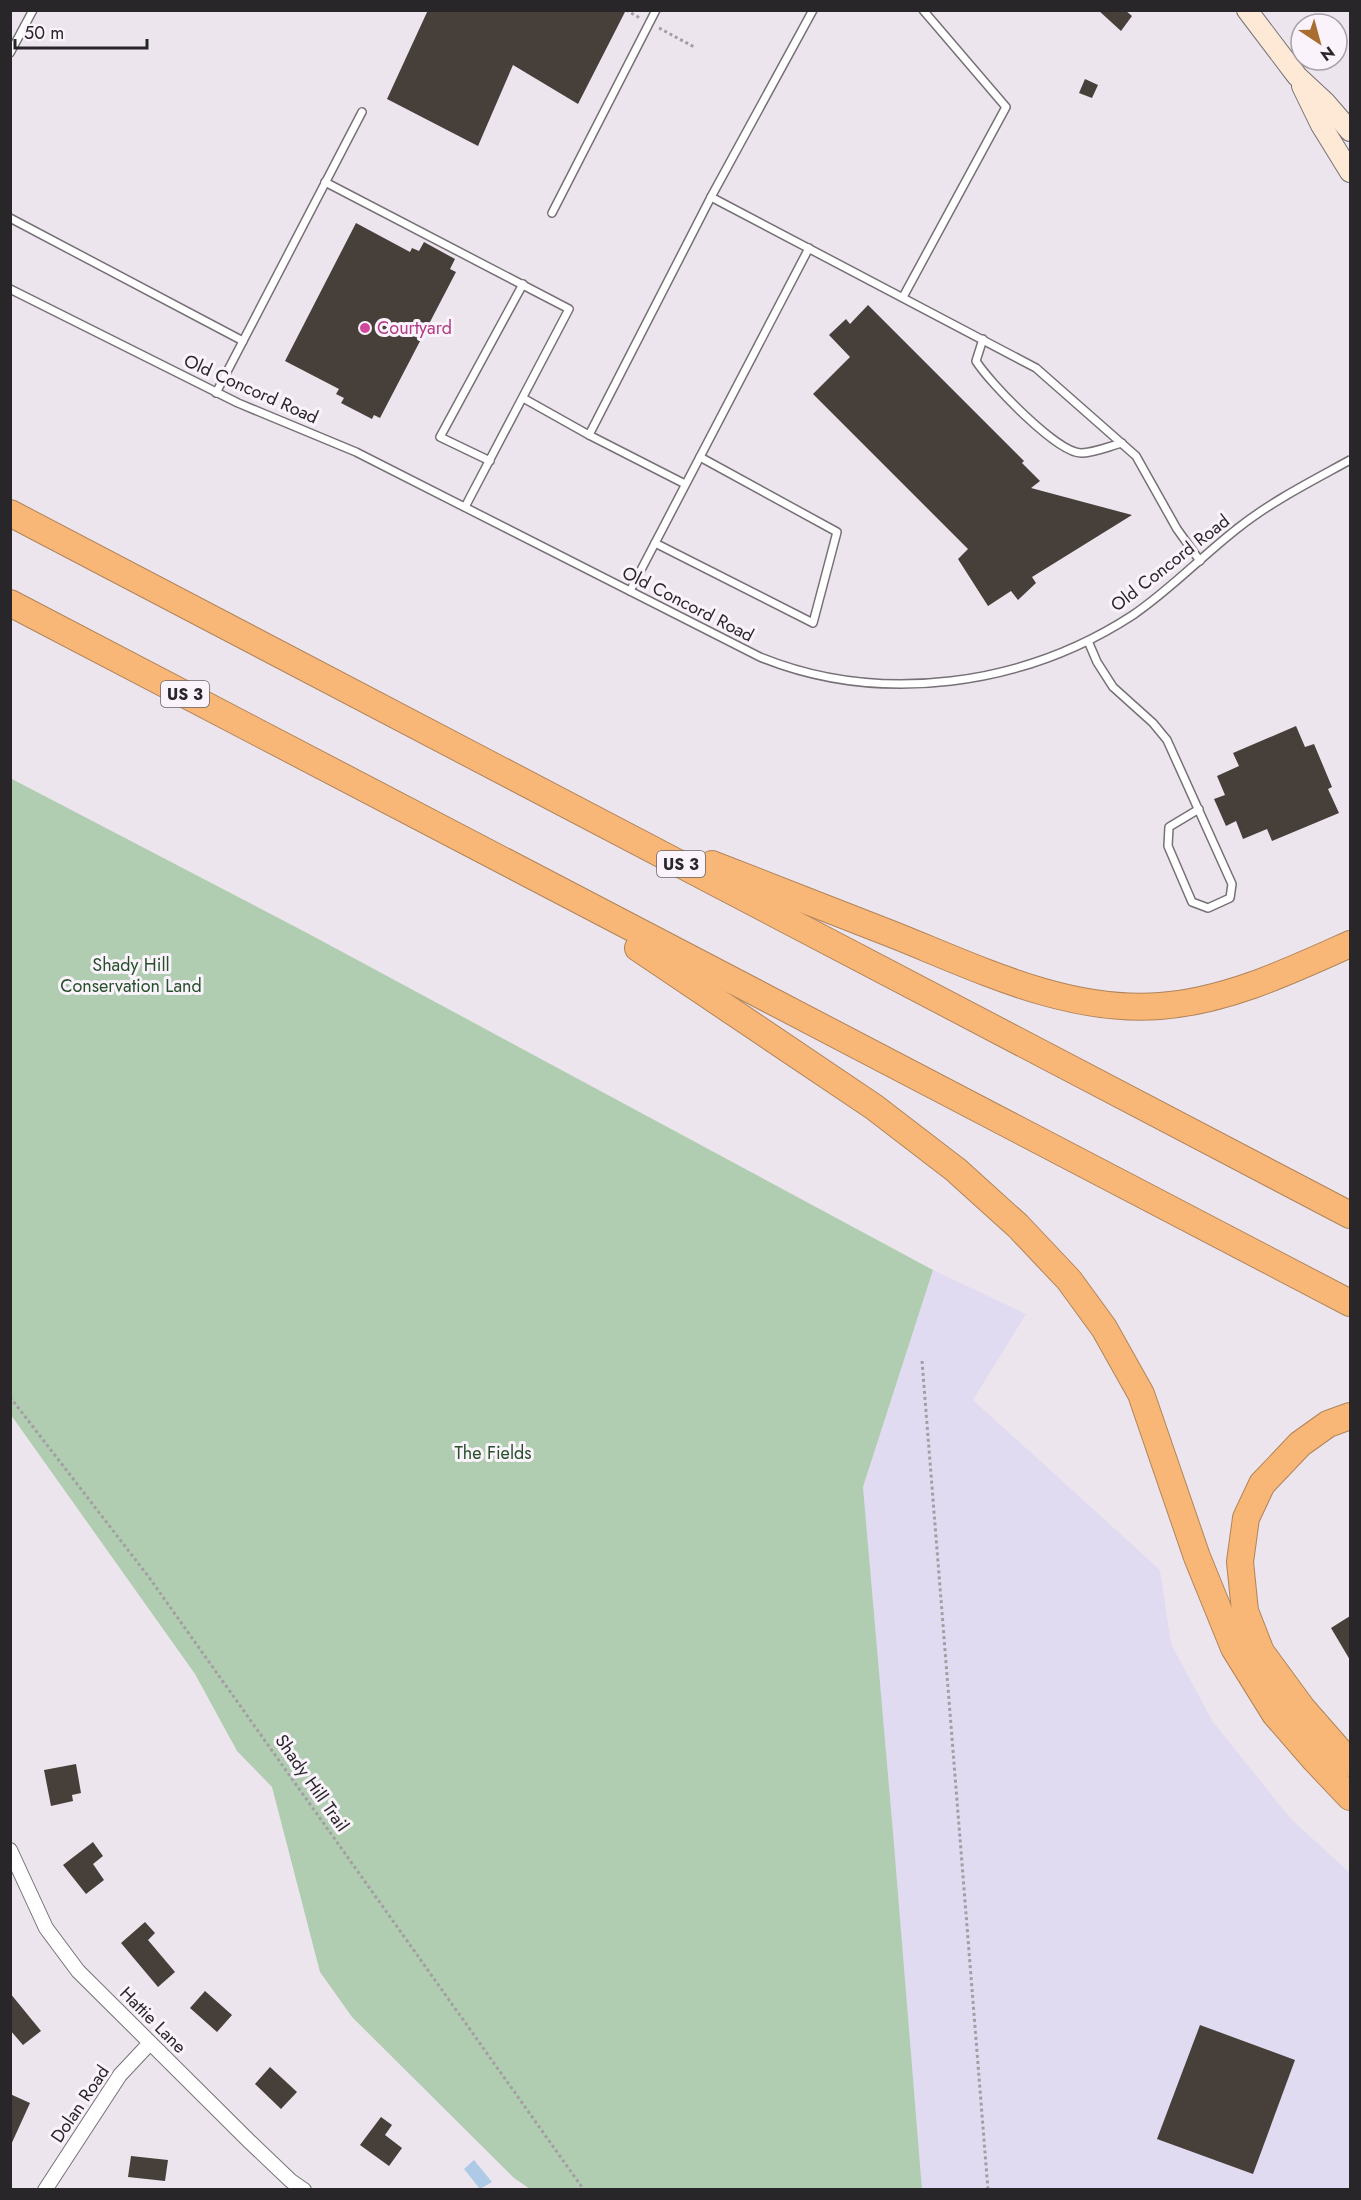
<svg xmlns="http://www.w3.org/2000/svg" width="1361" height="2200" font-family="Jost,sans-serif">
	<rect width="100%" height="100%" fill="#ede5ed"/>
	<polygon fill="#e0dbf0" points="933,1270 1026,1314 973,1400 1160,1570 1171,1644 1213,1722 1291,1819 1350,1873 1350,2189 922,2189 893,1832 863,1487"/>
	<polygon fill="#b0cdb1" points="10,778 309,934 933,1270 863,1487 893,1832 922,2189 530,2189 514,2178 352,2017 320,1972 272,1787 237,1751 195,1674 11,1415"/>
	<polygon fill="#afcae7" points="474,2160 492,2182 480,2189 464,2169"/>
	<g fill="#463f3a">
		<polygon points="428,10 626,10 578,104 513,65 478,146 387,99"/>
		<polygon points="1098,10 1125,10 1132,16 1121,31"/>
		<polygon points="1085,79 1098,85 1092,98 1079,93"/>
		<polygon points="356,223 410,252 412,248 419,251 424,242 455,259 450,269 456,272 380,418 374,415 372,419 341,403 344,398 336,394 339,389 285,361"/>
		<polygon points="868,305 1024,461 1022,463 1040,481 1031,488 1132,515 1032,577 1036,583 1018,600 1011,591 988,606 958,559 968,549 813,394 850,357 829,335 846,319 850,324"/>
		<polygon points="1296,726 1305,747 1314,744 1332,787 1328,789 1339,813 1272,841 1267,829 1243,839 1236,821 1226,826 1214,799 1225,795 1217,776 1239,766 1233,753"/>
		<polygon points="1350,1616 1350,1660 1331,1628"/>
		<polygon points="76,1764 81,1793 72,1795 73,1801 51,1806 44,1770"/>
		<polygon points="93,1842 103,1856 93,1864 104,1880 86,1894 63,1865"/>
		<polygon points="145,1922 155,1933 148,1940 175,1972 158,1987 121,1943"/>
		<polygon points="205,1991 232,2015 217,2032 190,2008"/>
		<polygon points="10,1993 41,2031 23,2045 10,2030"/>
		<polygon points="1200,2025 1295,2060 1253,2174 1157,2139"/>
		<polygon points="270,2067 297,2092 281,2109 255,2084"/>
		<polygon points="10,2094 30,2103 10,2147"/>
		<polygon points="381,2117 392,2125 385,2135 402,2148 389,2166 360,2145"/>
		<polygon points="131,2156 168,2160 165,2181 128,2177"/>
	</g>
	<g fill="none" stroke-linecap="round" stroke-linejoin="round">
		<defs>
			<g id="lane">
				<polyline points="10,53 33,10"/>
				<polyline points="325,182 569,309 465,507"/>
				<polyline points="711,197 1036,368 1136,456 1177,529 1200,561"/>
				<polyline points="552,213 656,10"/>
				<polyline points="10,218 243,341"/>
				<path d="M10,289L238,403L356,452L760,657C881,706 1024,686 1133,615C1171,589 1202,556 1238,528C1272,501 1312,481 1350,460"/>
				<polyline points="903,297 1006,107 923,10"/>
				<path d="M983,339L976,361C989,382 1057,453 1081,453C1094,453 1110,446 1122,443"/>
				<polyline points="216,393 362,112"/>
				<polyline points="523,398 589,435"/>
				<polyline points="490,461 440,437 523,284"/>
				<polyline points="685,484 589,435 711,197 813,10"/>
				<polyline points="655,543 813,623 837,532 700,457"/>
				<polyline points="630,591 809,248"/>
				<polyline points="1088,641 1097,662 1113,687 1153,723 1167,740 1232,884 1230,898 1208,908 1192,902 1168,846 1169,827 1199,809"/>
			</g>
			<g id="street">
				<polyline points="10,1850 46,1928 78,1971 249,2141 291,2181 304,2190"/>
				<polyline points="45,2190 120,2075 150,2043"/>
			</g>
			<g id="secondary">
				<polyline points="1247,10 1297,76 1325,102 1350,131"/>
				<polyline points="1302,86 1321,125 1350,172"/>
			</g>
			<g id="highway">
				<polyline points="10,513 1350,1215"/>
				<polyline points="10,603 1350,1303"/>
				<path d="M712,864C772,888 834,911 894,935C979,969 1067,1013 1160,1006C1227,1001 1290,971 1350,944"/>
				<polyline points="638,948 874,1107 956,1170 1018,1226 1069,1280 1104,1328 1141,1394 1197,1557 1234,1648 1275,1714 1315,1760 1350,1797"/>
				<polyline points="1350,1416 1328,1424 1300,1444 1262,1484 1246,1518 1240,1562 1245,1611 1261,1652 1302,1708 1350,1763"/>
			</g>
		</defs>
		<use href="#lane" stroke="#777177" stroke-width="10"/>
		<use href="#street" stroke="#777177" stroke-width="16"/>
		<use href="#secondary" stroke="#777177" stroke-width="22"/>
		<use href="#highway" stroke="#b0845b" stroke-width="28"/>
		<g stroke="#a49ea4" stroke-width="3" stroke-dasharray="3 3" stroke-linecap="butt">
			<polyline points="626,10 640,18"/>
			<polyline points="659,28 696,48"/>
			<polyline points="922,1361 988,2190"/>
			<polyline points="10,1397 148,1576 584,2190"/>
		</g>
		<use href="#lane" stroke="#fff" stroke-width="7"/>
		<use href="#street" stroke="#fff" stroke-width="14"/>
		<use href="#secondary" stroke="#fde9d6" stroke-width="20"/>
		<use href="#highway" stroke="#f8b776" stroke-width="26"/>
	</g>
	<circle fill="#d1479c" stroke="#faf3fb" stroke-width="2" cx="365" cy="328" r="6"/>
	<g text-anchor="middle" stroke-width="6" stroke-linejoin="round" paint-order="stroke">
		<g fill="#faf3fb" stroke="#686468" stroke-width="1.5">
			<rect x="161" y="681" width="48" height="26" rx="4.5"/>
			<rect x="657" y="851" width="48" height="26" rx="4.5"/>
		</g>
		<g font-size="16" font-weight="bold" fill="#292629">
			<text x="185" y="700">US 3</text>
			<text x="681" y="870">US 3</text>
		</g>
		<g font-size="18" fill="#b23c85" stroke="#faf3fb" text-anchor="start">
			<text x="377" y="334">Courtyard</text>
		</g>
		<g font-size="18" fill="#292629" stroke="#faf3fb">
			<text transform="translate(251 389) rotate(24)" y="6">Old Concord Road</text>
			<text transform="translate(1170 563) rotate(-38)" y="6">Old Concord Road</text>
			<text transform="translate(688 604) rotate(27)" y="6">Old Concord Road</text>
			<text transform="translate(312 1783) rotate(55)" y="6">Shady Hill Trail</text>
			<text transform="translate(153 2020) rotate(45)" y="6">Hattie Lane</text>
			<text transform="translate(80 2104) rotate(-56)" y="6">Dolan Road</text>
		</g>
		<g font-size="18" fill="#255029" stroke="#faf3fb">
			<text x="131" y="971">Shady Hill<tspan x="131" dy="21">Conservation Land</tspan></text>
			<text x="493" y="1459">The Fields</text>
		</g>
	</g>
	<rect width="1361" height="2200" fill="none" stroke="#292629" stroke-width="24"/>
	<g transform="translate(1319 42) rotate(144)"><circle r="28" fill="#faf3fb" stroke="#a6a1a7" stroke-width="1.5"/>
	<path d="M0-4.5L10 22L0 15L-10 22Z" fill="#a96e2f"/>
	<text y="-9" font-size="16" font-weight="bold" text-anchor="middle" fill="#292629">N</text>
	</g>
	<path d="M15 39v9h132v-9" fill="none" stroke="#292629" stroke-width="3"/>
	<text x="24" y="39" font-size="18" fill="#292629" stroke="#faf3fb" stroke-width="4.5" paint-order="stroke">50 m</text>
</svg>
